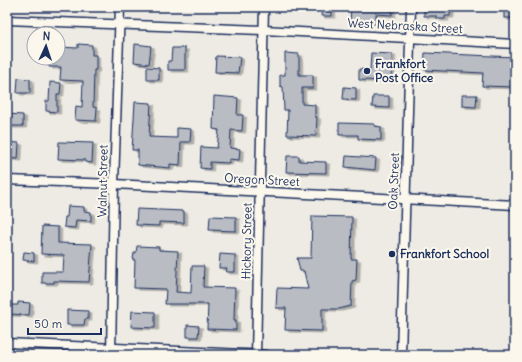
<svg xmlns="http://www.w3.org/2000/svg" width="522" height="362" font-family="Delius,sans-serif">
	<defs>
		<filter id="shadow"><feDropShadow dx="3.5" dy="2" stdDeviation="0" flood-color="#0004"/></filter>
	</defs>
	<rect width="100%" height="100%" fill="#eeebe4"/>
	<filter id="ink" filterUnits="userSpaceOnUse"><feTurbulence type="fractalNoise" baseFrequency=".025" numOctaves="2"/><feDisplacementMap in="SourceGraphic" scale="8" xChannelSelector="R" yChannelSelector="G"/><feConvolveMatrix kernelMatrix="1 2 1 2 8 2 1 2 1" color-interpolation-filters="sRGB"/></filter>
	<g filter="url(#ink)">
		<g fill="#b9bcc3" stroke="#1b2f5e" filter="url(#shadow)">
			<polygon points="322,7 332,7 332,16 321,16"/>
			<polygon points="351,7 392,7 392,15 376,14 376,23 350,22"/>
			<polygon points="424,7 451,7 450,16 445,16 445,19 437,19 437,16 424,16"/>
			<rect x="504" y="7" width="11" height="11"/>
			<polygon points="78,44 92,45 92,55 96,55 96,70 94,70 93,107 97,108 96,121 75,120 76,106 82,107 83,81 60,80 61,67 49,67 49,58 58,58 58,47 78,48"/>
			<polygon points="135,44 151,46 149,64 134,62"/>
			<polygon points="172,48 185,48 185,70 168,70 168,61 171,61"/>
			<polygon points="285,53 299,54 299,75 313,75 313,88 302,88 302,104 315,105 315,117 317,117 316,136 287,135 288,110 284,110 283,87 280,86 280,75 285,75"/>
			<polygon points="371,53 392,54 391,81 359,80 359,69 370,70"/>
			<polygon points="425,53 515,57 515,87 482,86 483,73 424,70"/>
			<polygon points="216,56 240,57 238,73 215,72"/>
			<polygon points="147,67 159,68 159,80 147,80"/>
			<polygon points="18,78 30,79 30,93 17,93"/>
			<polygon points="50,82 61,83 60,94 57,94 57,112 46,111 46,101 49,101"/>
			<polygon points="344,87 356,88 356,100 343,99"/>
			<polygon points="462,95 477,95 476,107 462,106"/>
			<polygon points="214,96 238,98 237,115 243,115 242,131 231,130 230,148 240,149 239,160 229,159 229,163 210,162 210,169 200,168 201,147 217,148 219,130 213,129"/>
			<polygon points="373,96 389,96 389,108 372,107"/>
			<polygon points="135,102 151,103 149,137 177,138 177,128 191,129 190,142 181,142 180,165 170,164 170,168 138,165 138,150 132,150"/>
			<polygon points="7,114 23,115 23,126 7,126"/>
			<polygon points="339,123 375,124 374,126 381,127 381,140 358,139 358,135 339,135"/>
			<polygon points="7,142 19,143 18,159 7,158"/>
			<polygon points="59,142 93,143 92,163 85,162 85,160 58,159"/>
			<polygon points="287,156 299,156 299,161 326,162 326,173 286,172"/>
			<polygon points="346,156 376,158 375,170 345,167"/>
			<polygon points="68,206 84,207 84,211 91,212 91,221 76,220 75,228 64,227 65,217 67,217"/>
			<polygon points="137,209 184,211 184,223 159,222 159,226 136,225"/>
			<polygon points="210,216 236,217 236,231 209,230"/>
			<polygon points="312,216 352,217 351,259 357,259 356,280 352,281 351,306 339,309 322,309 322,331 285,330 286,308 276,308 277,288 308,289 304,271 300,271 297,258 311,258"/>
			<polygon points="42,226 58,227 58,243 92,244 89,282 54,281 54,283 42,283 42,272 63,272 64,255 41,254"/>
			<polygon points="137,246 159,247 159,250 178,251 176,292 191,293 192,266 204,266 203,287 235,288 234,320 236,320 236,330 207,329 208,304 165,304 166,289 134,288 135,260 133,260 134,253 136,253"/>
			<polygon points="24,252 34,253 34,261 23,260"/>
			<polygon points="220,254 235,255 235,272 226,272 227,268 219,268"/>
			<polygon points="18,302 30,303 29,315 7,314 7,305 18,305"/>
			<polygon points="67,310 88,311 88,319 85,319 84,325 67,325"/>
			<polygon points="132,311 155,312 155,328 131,327"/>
			<polygon points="187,325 199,326 198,337 187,337"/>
		</g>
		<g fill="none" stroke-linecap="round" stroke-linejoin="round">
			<defs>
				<g id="minor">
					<polyline points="7,20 264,30 515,44"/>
					<polyline points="7,180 114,184 515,205"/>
					<polyline points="7,343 266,355"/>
					<polyline points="111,355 114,184 120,7"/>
					<polyline points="256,355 264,7"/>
					<polyline points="401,355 411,7"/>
				</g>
			</defs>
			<use href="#minor" stroke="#1b2f5e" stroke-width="11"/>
			<use href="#minor" stroke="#fbf7ec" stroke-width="8"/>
		</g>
	</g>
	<g fill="#1b2f5e" stroke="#fbf7ec" stroke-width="1.5">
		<circle cx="367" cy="71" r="4"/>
		<circle cx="392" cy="254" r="4"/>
	</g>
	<g text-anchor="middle" stroke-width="4" stroke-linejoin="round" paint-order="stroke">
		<g font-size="12" fill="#1b2f5e" stroke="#fbf7ec">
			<text transform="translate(405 26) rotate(3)" y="4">West Nebraska Street</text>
			<text transform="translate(262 180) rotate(3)" y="4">Oregon Street</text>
			<text transform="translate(103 181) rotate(-89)" y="4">Walnut Street</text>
			<text transform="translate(394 181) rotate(-88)" y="4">Oak Street</text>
			<text transform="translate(247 241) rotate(-89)" y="4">Hickory Street</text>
		</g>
		<g font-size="12" font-weight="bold" fill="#1b2f5e" stroke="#fbf7ec" text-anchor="start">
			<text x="375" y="68">Frankfort<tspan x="375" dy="14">Post Office</tspan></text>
			<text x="400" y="258">Frankfort School</text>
		</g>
	</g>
	<rect width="522" height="362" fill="none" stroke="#fbf7ec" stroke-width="24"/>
	<rect x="12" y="12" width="498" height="338" fill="none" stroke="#1b2f5e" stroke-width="1.5" filter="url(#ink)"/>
	<g transform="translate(46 46) rotate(3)"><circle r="19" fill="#fbf7ec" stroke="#a1a7b3"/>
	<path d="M0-3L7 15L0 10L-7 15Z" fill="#1b2f5e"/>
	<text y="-6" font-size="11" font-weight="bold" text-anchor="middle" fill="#1b2f5e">N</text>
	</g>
	<path d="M28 328v6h73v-6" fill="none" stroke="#1b2f5e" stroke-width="2"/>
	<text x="34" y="328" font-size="12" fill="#1b2f5e" stroke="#fbf7ec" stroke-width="3" paint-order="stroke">50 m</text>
</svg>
